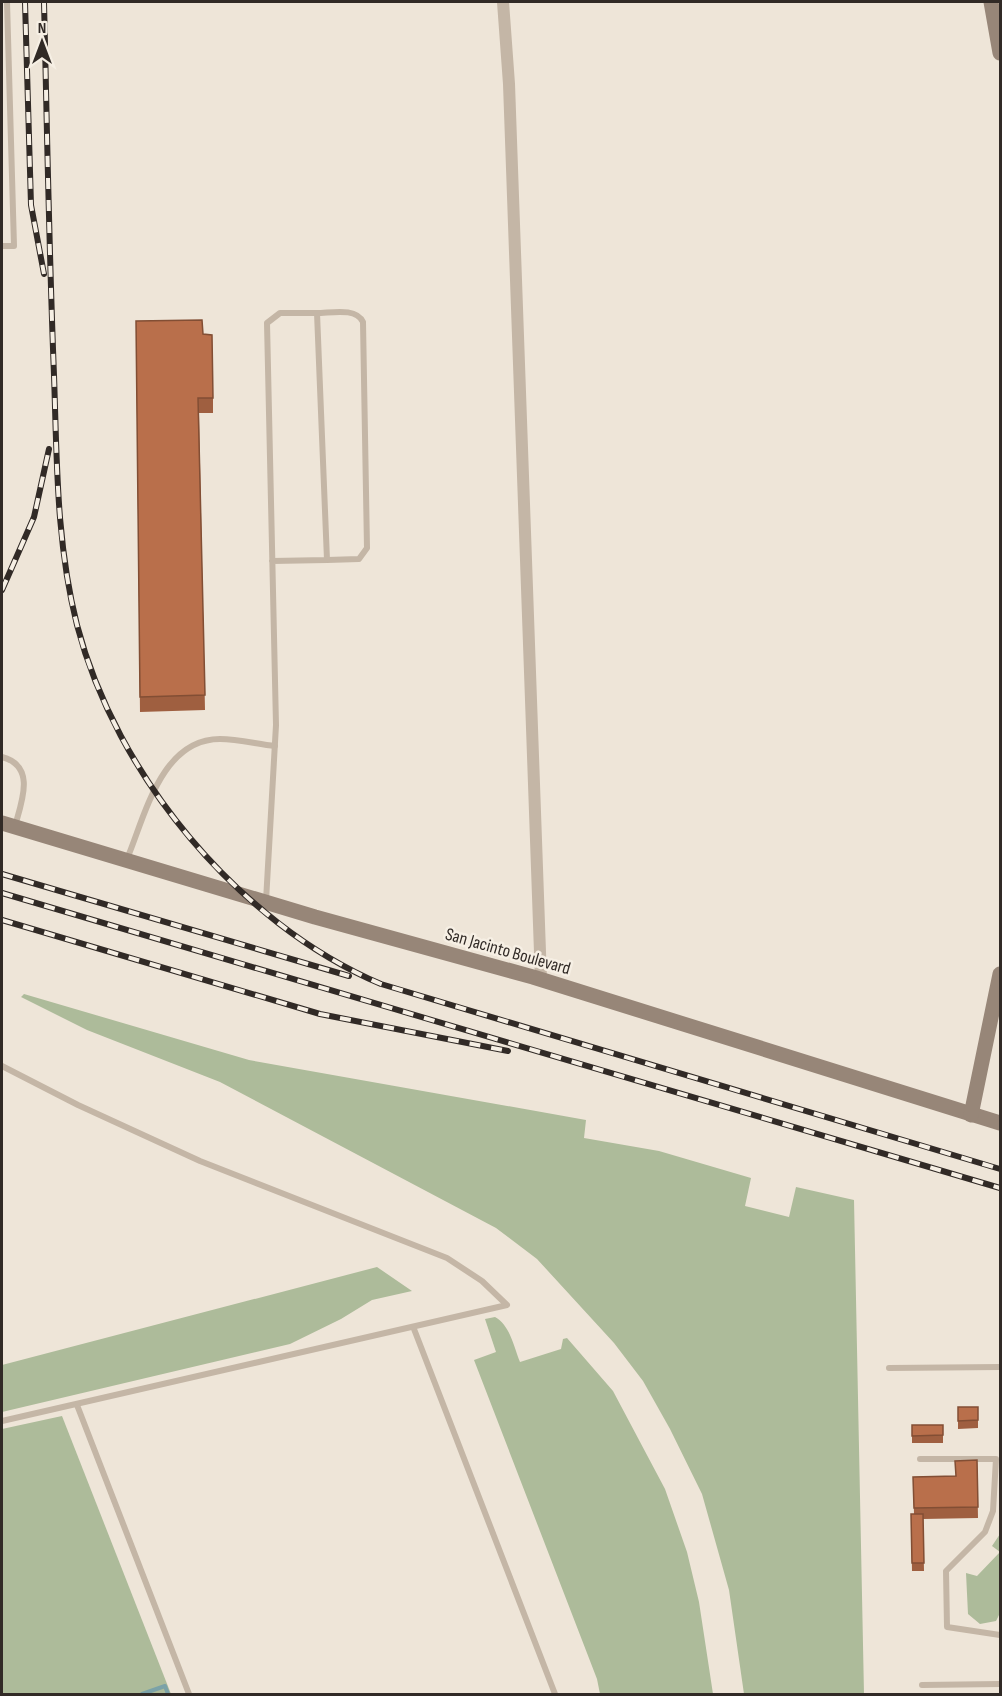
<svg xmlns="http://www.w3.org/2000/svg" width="1002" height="1696" font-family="'Sofia Sans Condensed',sans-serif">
	<rect width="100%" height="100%" fill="#eee5d8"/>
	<g fill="#adbb9a">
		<polygon points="24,994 249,1060 586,1120 584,1138 659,1151 751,1178 745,1206 789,1217 796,1187 854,1200 864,1694 744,1694 729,1590 702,1494 670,1429 643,1381 614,1343 537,1259 496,1228 220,1082 87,1030 21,997"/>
		<polygon points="377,1267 412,1291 372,1300 341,1319 290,1344 2,1412 2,1365"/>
		<path d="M495,1317C510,1325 514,1347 520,1362L561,1349L563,1339L567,1338L613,1391L665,1489L687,1552L699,1602L713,1694H600L597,1679L474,1360L496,1352L485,1319Z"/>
		<polygon points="62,1416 171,1694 2,1694 2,1429"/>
		<polygon points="1000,1534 999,1615 996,1621 980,1624 968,1614 966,1573 977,1576 1000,1552 992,1546"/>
	</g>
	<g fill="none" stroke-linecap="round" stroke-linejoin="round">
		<polyline stroke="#7ba2a8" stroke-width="4" points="142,1694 165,1686 168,1694"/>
		<g stroke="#c4b6a6" stroke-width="6">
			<polyline points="2,246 14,246 7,2"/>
			<path d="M317,313C331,313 356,307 363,322L367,548L359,559L327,560"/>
			<path d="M2,757C36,766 22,801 15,826"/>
			<path d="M127,859C145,816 161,739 220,739C238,739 257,744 275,746"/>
			<polyline points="266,901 276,725 267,323 280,313 317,313 327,560 272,561"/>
			<polyline points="2,1066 78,1105 200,1161 447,1258 482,1281 507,1305 2,1421"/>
			<polyline points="414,1329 555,1694"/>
			<polyline points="889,1368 1000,1367"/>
			<polyline points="77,1405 189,1694"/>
			<polyline points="920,1459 996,1459 993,1511 985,1532 946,1571 947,1627 1000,1635"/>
			<polyline points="922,1685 1000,1684"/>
		</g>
		<polyline stroke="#c4b6a6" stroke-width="12" points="503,2 509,84 541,980"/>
		<g stroke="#978678" stroke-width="15">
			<polyline points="991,2 1000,53"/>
			<polyline points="2,823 315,917 533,977 1000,1123"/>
			<polyline points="971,1115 1000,974"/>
		</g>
		<defs>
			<g id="rail">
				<polyline points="25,2 31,205 44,274"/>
				<path d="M44,2C47,126 49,251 54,375C57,460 56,542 77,625C116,775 238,923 381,984L1000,1169"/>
				<polyline points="2,590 34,517 49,449"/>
				<polyline points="2,874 349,976"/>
				<polyline points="2,893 1000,1188"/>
				<polyline points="2,920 320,1014 508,1051"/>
			</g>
		</defs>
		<use href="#rail" stroke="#312a26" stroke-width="6"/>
		<use href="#rail" stroke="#f6efe4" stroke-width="4" stroke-dasharray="11" stroke-linecap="butt"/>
	</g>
	<g fill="#9f5f40">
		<polygon points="136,321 203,334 213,398 213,413 199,413 205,710 140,712"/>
		<polygon points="958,1407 978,1407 978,1428 958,1429"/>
		<rect x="912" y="1425" width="31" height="18"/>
		<polygon points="977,1460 978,1518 923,1519 924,1571 912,1571 911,1514 914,1514 913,1477 955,1476"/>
	</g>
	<g fill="#b96f4b" stroke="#824e34" stroke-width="1.5">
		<polygon points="202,320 203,334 212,335 213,398 198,398 205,695 140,697 136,321"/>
		<polygon points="958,1407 978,1407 978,1420 958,1421"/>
		<polygon points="912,1425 943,1425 943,1435 912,1436"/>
		<polygon points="977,1460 978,1507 914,1508 913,1477 956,1476 955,1461"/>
		<polygon points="911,1514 923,1514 924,1563 912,1563"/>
	</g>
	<g text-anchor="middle" stroke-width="5" stroke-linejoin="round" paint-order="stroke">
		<g font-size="18" fill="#312a26" stroke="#f6efe4">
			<text transform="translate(508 951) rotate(16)" y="6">San Jacinto Boulevard</text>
		</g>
	</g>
	<rect width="1002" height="1696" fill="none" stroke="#312a26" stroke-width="6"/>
	<g transform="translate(42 42)" stroke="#f6efe4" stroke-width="4.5" paint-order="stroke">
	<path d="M0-4.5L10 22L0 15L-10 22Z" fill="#312a26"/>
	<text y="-9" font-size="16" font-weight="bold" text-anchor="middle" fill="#312a26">N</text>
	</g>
</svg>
